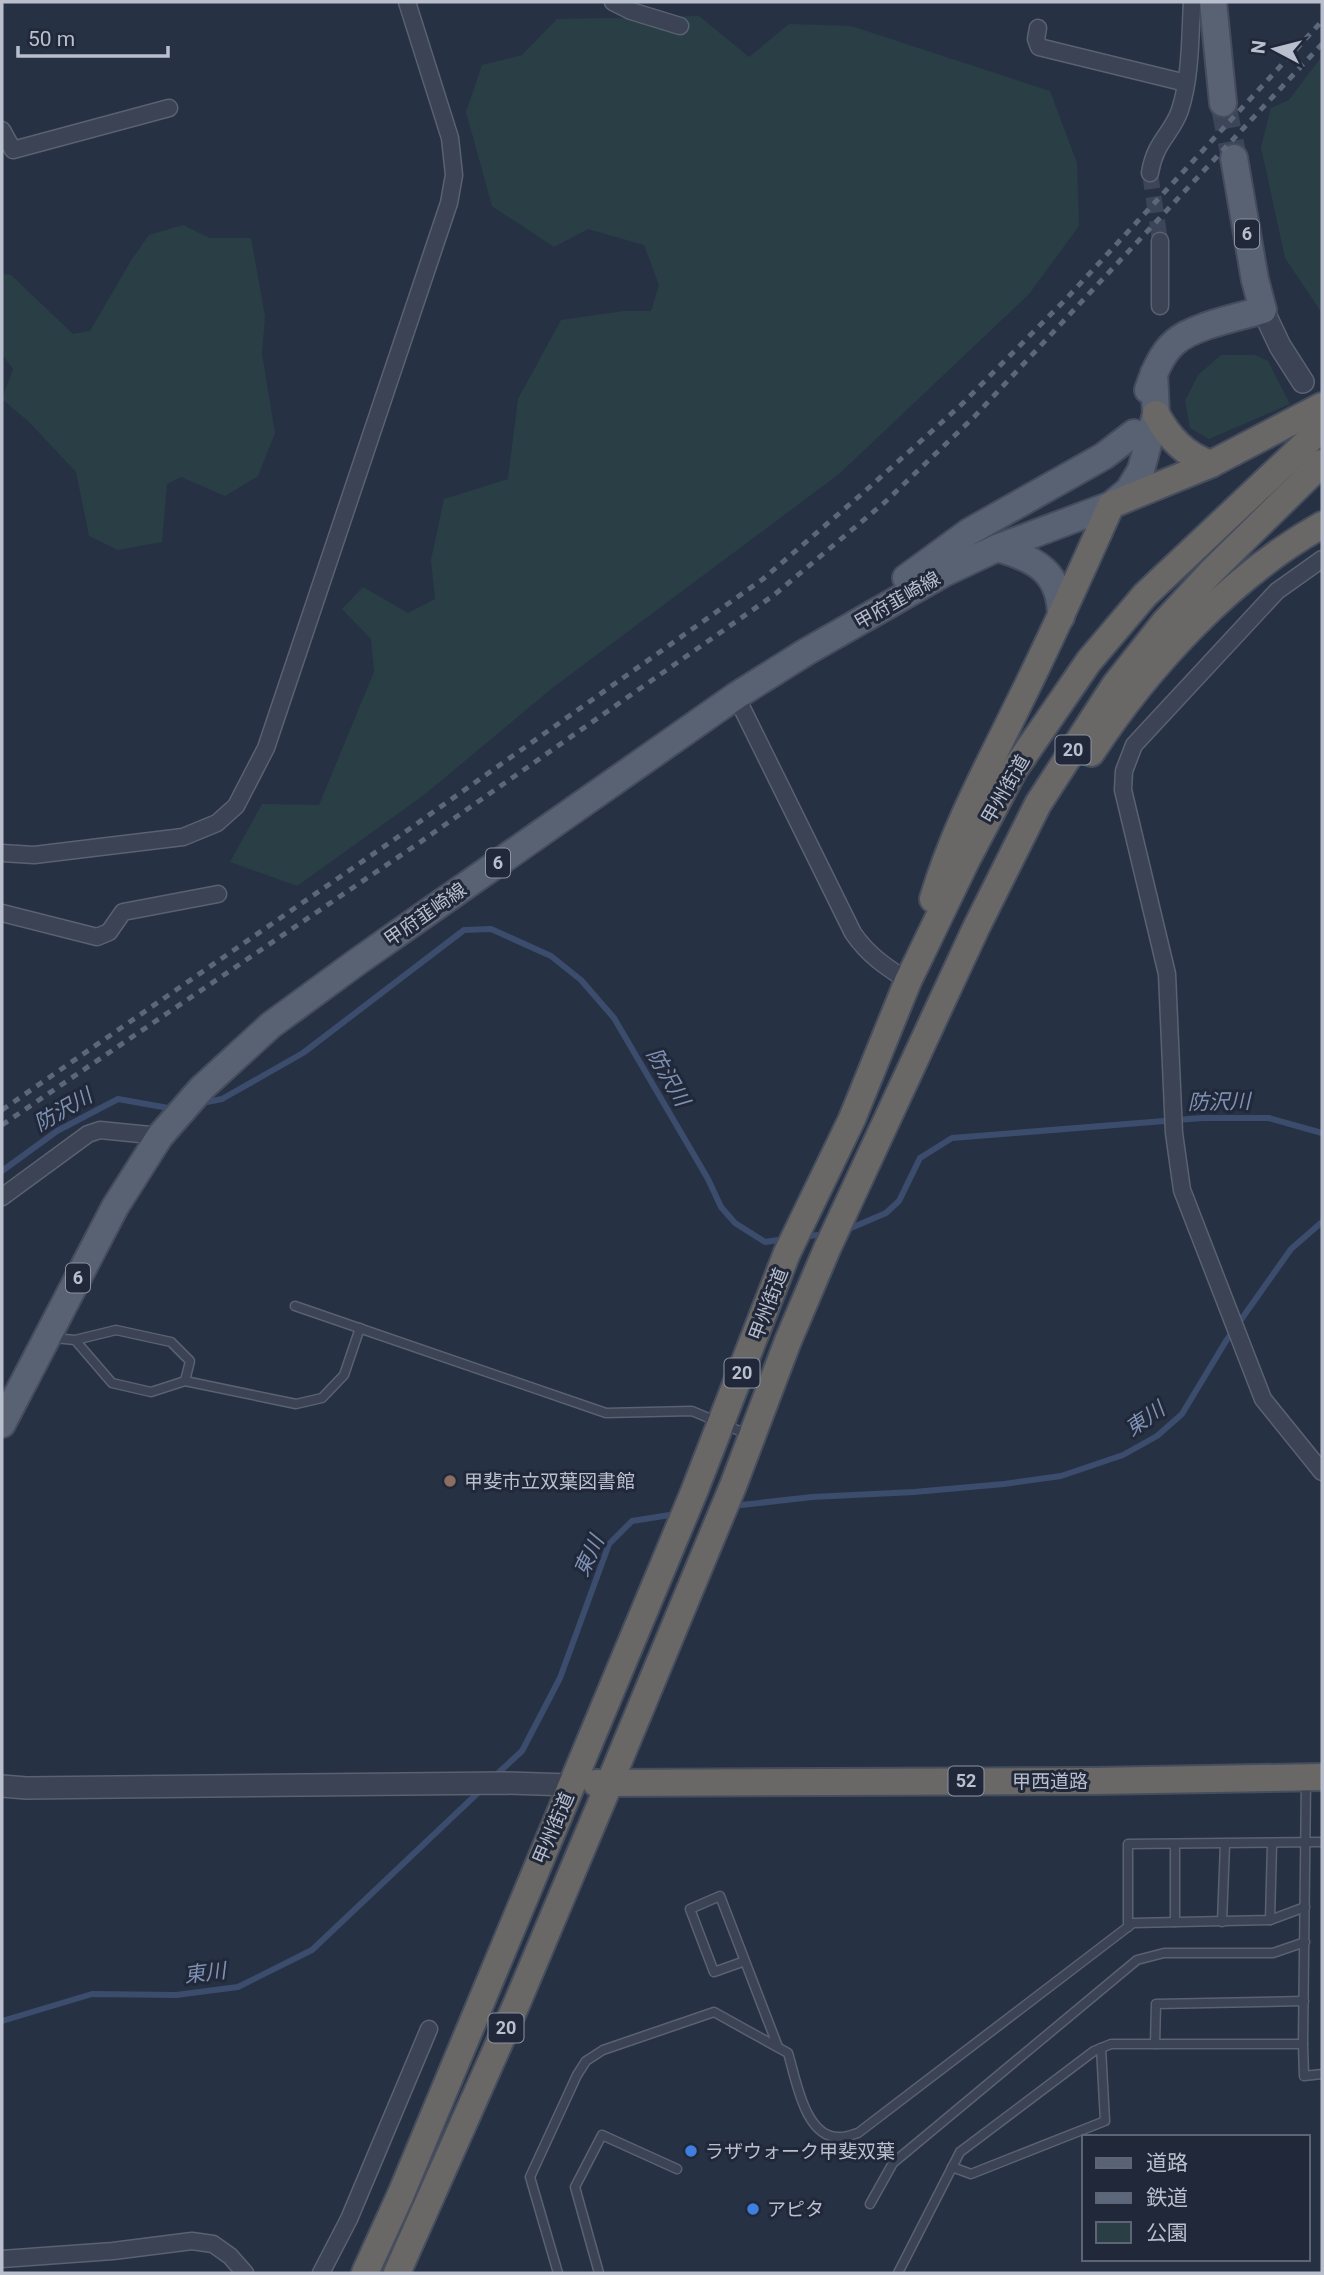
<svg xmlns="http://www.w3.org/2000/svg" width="1324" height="2275" font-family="Roboto,'Noto Sans JP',sans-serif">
	<rect width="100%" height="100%" fill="#273144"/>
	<g fill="#293f45">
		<polygon points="699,16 749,57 789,24 851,26 1050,91 1077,163 1079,226 1029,294 839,474 551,689 424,795 297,886 230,862 262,804 319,805 374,672 371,639 342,609 363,587 408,613 435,599 431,560 444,499 508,479 518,399 561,320 624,311 651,311 659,285 644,245 588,229 554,247 492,206 466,112 482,65 522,55 557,19"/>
		<polygon points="1322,56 1322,313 1285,258 1261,147 1271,108 1289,100"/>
		<polygon points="183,225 210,238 251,238 265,316 262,354 275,433 258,476 225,496 181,477 167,484 162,542 118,550 89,536 76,472 29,422 2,399 13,369 2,354 2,274 11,275 73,334 90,331 132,259 149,235"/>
		<polygon points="1221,355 1255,355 1268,361 1290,404 1209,439 1190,428 1185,401 1198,375"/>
	</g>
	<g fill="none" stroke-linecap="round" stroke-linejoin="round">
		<g stroke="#3c4c6d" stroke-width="6">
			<polyline points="202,1103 222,1099 303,1053 464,930 491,929 551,956 581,980 614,1018 708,1179 721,1207 735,1223 765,1242 785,1239"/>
			<polyline points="2,1171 57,1131 118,1099 174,1109"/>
			<polyline points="844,1231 886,1213 899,1201 920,1158 952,1138 1202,1118 1269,1118 1322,1133"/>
			<polyline points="802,1237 826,1234"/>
			<polyline points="732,1506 812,1497 914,1492 1004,1484 1061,1476 1123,1455 1157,1436 1182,1414 1226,1341 1291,1249 1322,1222"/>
			<polyline points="495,1776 522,1751 560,1678 609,1544 632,1521 676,1514"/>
			<polyline points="2,2021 92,1994 176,1995 238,1987 312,1950 482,1789"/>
		</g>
		<polyline stroke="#3d4659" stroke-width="16" stroke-dasharray="16 8" stroke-linecap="butt" points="1150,173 1160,241"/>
		<polyline stroke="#3d4659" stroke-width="26" stroke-dasharray="26 13" stroke-linecap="butt" points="1223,103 1234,158"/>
		<defs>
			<g id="service">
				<polyline points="295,1306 606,1413 692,1411 749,1435"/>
				<polyline points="54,1338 75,1340 116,1330 171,1342 190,1361 185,1381 151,1392 112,1383 75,1340"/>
				<polyline points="185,1381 296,1404 322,1398 344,1375 360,1328"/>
				<polyline points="1175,1844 1175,1922"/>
				<polyline points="1270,1920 1272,1844"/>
				<polyline points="1222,1922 1225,1844"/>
				<polyline points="1128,1927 1128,1844 1322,1842"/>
				<polyline points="745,1961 714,1972 690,1909 720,1896 778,2047"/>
				<polyline points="1155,2044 1156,2004 1304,2001"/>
				<polyline points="1303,2044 1304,2076 1322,2074"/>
				<polyline points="952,2167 971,2174 1105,2121 1101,2048"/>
				<polyline points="870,2204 893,2163 1137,1960 1164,1953 1273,1953 1305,1942"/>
				<path d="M558,2273L530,2177L577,2075L586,2061L603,2050L714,2012L788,2053C796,2079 805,2140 841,2137C847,2137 853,2134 858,2133L1133,1923L1270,1920L1305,1907"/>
				<polyline points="599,2273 575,2187 602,2135 677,2169"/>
				<polyline points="898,2273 960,2152 1094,2051 1111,2044 1303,2044 1306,1781"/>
			</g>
			<g id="minor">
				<polyline points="613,2 631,11 680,26"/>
				<polyline points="1038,28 1036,39 1039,47 1186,83"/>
				<polyline points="2,130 13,150 169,108"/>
				<path d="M1150,173C1155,141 1172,134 1180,110C1191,76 1190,37 1192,2"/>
				<polyline points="1160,306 1160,241"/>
				<polyline points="1322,559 1277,591 1134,745 1124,771 1123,790 1167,974 1174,1133 1182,1190 1263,1399 1322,1472"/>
				<path d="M736,696L853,933C868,955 886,967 908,981"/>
				<polyline points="2,853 34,855 183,837 217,823 236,806 266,748 449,203 454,175 450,138 407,2"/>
				<polyline points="2,913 97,937 109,932 123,912 218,894"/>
				<polyline points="2,1197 88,1134 100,1130 160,1136"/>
				<polyline points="2,2259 113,2251 192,2241 213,2244 230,2256 245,2273"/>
				<polyline points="321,2273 349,2219 429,2029"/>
			</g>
			<g id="tertiary">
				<polyline points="1263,310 1280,346 1303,382"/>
				<polyline points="2,1786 26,1788 505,1783 571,1785"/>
			</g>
			<g id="primary">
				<polyline points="1213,2 1223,103"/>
				<path d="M1148,390C1154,373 1161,354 1175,342C1193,326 1239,317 1263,310L1255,280L1234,158"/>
				<path d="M997,548C1037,559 1061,573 1061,617"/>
				<polyline points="906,578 969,532 1104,456 1134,433"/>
				<polyline points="2,1424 115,1207 160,1136 202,1088 271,1025 357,962 736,696 806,652 944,573 997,548 1111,505 1129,490 1141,470 1156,414 1154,373"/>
			</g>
			<g id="trunk">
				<path d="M1156,414C1169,438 1185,455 1211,464"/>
				<path d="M1091,753C1147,667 1232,575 1322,525"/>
				<path d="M933,899C955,826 988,767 1021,699C1053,635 1082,570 1111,505L1211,464L1322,406"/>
				<polyline points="596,1783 1093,1781 1322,1777"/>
				<polyline points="365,2273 401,2194 694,1492 787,1253 852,1119 908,981 966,861 1014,770 1089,661 1145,595 1322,428"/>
				<polyline points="397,2273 517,2003 610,1782 733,1486 788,1341 827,1249 976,928 1038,804 1115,685 1164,623 1212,571 1322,463"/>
			</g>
		</defs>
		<use href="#service" stroke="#5a6171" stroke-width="11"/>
		<use href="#minor" stroke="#5a6171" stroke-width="19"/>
		<use href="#tertiary" stroke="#5a6171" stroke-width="24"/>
		<use href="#primary" stroke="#454c5d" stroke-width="30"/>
		<use href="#trunk" stroke="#464e5e" stroke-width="30"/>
		<use href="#service" stroke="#3b4354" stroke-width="8"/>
		<use href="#minor" stroke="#3b4354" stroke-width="16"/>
		<use href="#tertiary" stroke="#3b4354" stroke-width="21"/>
		<use href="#primary" stroke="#596273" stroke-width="26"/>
		<use href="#trunk" stroke="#6a6866" stroke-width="26"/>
		<g stroke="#5d677b" stroke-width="5" stroke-dasharray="7 7" stroke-linecap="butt">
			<polyline points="2,1110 405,832 763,579 864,492 961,405 1066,299 1322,21"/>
			<polyline points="2,1125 416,845 774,595 884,503 974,417 1322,44"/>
		</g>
	</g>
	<circle fill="#8d6e63" stroke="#202839" stroke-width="2.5" cx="450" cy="1481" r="7"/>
	<g fill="#3f7fe0" stroke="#202839" stroke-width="2.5">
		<circle cx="691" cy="2151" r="7"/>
		<circle cx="753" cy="2209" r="7"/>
	</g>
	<g text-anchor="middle" stroke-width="6" stroke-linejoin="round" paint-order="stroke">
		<g fill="#202839" stroke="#8b92a1" stroke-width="2">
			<rect x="1235" y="219.5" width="24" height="29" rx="5"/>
			<rect x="1055.5" y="735.5" width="35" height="29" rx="5"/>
			<rect x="486" y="848.5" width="24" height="29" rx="5"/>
			<rect x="66" y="1263.5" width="24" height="29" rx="5"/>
			<rect x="724.5" y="1358.5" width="35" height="29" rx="5"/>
			<rect x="948.5" y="1766.5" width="35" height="29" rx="5"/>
			<rect x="488.5" y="2013.5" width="35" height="29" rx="5"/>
		</g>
		<g font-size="18" font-weight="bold" fill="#b9bfcd">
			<text x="1247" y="240">6</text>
			<text x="1073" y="756">20</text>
			<text x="498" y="869">6</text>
			<text x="78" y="1284">6</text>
			<text x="742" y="1379">20</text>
			<text x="966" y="1787">52</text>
			<text x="506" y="2034">20</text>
		</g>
		<g font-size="19" fill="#b9bfcd" stroke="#202839">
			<text transform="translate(897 600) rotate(-30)" y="7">甲府韮崎線</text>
			<text transform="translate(1005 789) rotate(-60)" y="7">甲州街道</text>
			<text transform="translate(425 914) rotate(-35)" y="7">甲府韮崎線</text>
			<text transform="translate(768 1304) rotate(-69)" y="7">甲州街道</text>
			<text x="1050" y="1788">甲西道路</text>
			<text transform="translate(553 1828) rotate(-67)" y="7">甲州街道</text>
		</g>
		<g font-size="19" fill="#b9bfcd" stroke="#202839" text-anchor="start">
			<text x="464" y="1488">甲斐市立双葉図書館</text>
			<text x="705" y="2158">ラザウォーク甲斐双葉</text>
			<text x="767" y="2216">アピタ</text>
		</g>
		<g font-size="21" font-style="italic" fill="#7f92b4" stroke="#202839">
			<text transform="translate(668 1077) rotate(60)" y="7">防沢川</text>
			<text transform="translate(1219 1102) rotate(-1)" y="7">防沢川</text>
			<text transform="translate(63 1110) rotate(-30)" y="7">防沢川</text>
			<text transform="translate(1145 1419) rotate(-35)" y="7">東川</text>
			<text transform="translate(589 1556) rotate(-65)" y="7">東川</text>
			<text transform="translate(205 1973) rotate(-7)" y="7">東川</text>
		</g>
	</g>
	<rect width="1324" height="2275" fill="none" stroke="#b9bfcd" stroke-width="7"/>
	<rect x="1082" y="2135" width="228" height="126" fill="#202839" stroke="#5d6474" stroke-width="2"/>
	<rect x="1096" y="2158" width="35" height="10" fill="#596273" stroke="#5d6474" stroke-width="2"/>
	<text x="1146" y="2170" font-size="21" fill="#b9bfcd">道路</text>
	<rect x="1096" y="2193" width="35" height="10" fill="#5d677b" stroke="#5d6474" stroke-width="2"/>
	<text x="1146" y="2205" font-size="21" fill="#b9bfcd">鉄道</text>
	<rect x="1096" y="2222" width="35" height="21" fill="#293f45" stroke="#5d6474" stroke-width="2"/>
	<text x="1146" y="2240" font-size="21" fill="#b9bfcd">公園</text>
	<g transform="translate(1275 49) rotate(277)" stroke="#202839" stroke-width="5" paint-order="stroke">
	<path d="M0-5L12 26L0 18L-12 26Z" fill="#b9bfcd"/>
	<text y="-10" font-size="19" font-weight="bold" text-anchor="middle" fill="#b9bfcd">N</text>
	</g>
	<path d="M18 46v10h150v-10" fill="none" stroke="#b9bfcd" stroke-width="3.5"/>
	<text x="28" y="46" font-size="21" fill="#b9bfcd" stroke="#202839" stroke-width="5" paint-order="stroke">50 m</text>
</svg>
